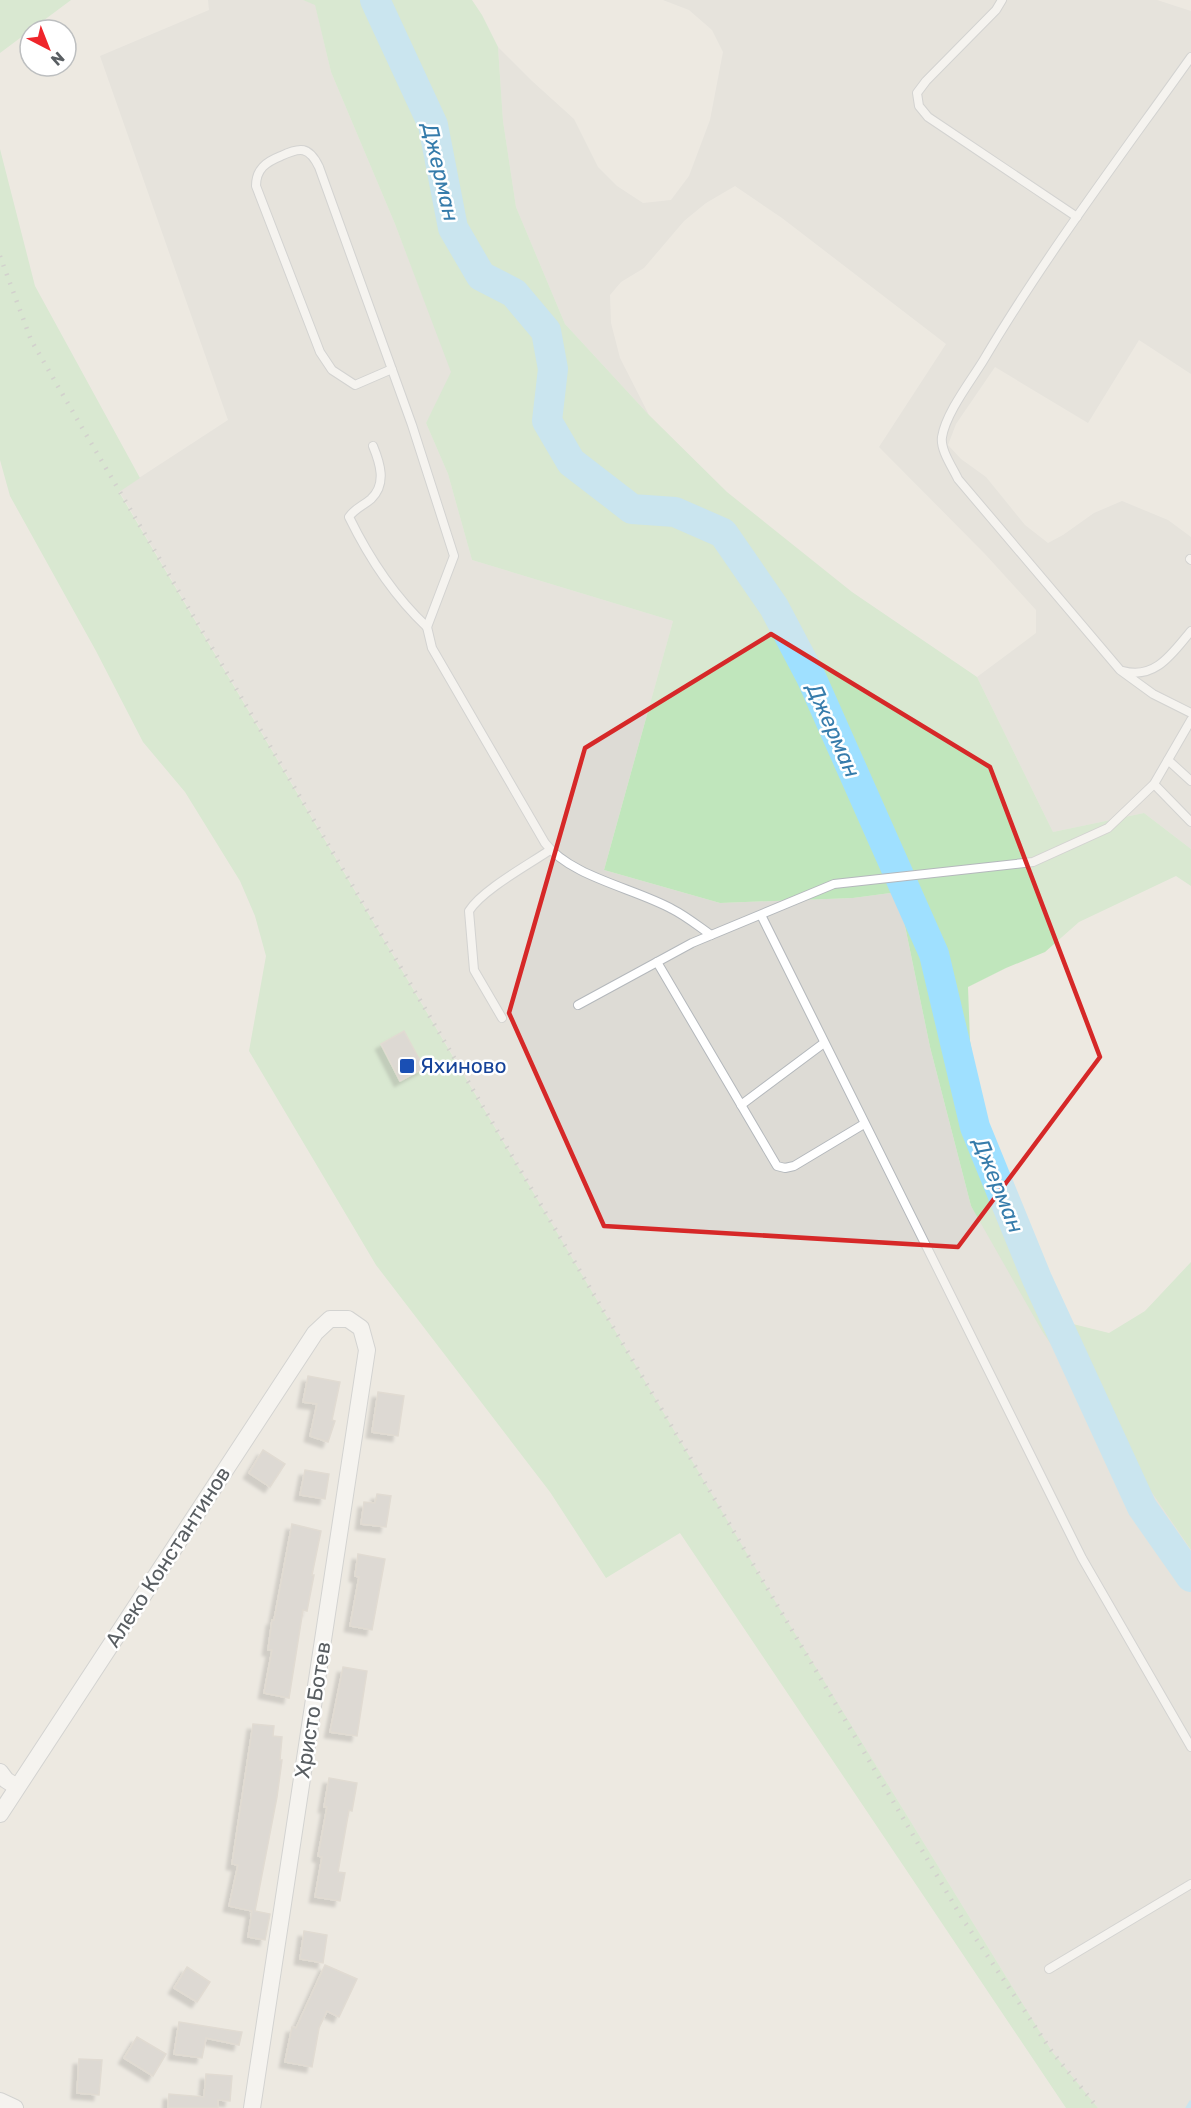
<svg xmlns="http://www.w3.org/2000/svg" width="1191" height="2108" font-family="Rubik,sans-serif">
	<defs>
		<filter id="shadow"><feDropShadow dx="-5.5" dy="5.5" stdDeviation="1.5" flood-color="#0004"/></filter>
	</defs>
	<rect width="100%" height="100%" fill="#ede9e1"/>
	<g fill="#dddbd5">
		<polygon points="208,0 303,0 315,4 331,72 395,224 452,372 426,423 448,474 472,560 673,621 604,870 720,903 853,898 898,892 930,1047 971,1206 1112,1433 1191,1550 1191,2108 1098,2108 1053,2053 775,1601 119,491 228,420 100,56 209,10"/>
		<polygon points="663,0 1157,0 1191,11 1191,374 1139,340 1088,423 995,367 956,424 948,445 961,459 986,477 1025,525 1048,543 1063,535 1094,513 1122,501 1168,520 1191,537 1191,849 1144,813 1053,832 977,677 1036,633 1036,610 985,554 879,447 946,344 782,218 735,186 706,203 684,221 644,268 621,282 610,295 611,323 620,358 649,415 565,324 516,207 503,121 498,47 532,81 574,119 598,167 617,186 643,203 671,200 689,176 710,120 723,52 712,30 689,10"/>
	</g>
	<g fill="#c0e6bc">
		<polygon points="0,0 71,0 0,53"/>
		<polygon points="303,0 472,0 482,15 498,47 503,121 516,207 565,324 649,415 727,492 852,592 977,677 1053,832 1144,813 1191,849 1191,886 1176,876 1079,922 1045,952 1006,968 968,987 970,1041 987,1137 1057,1320 1109,1333 1145,1311 1191,1262 1191,1550 1042,1331 971,1206 930,1047 898,892 853,898 720,903 604,870 673,621 472,560 448,474 426,423 451,372 395,224 331,72 315,5"/>
		<polygon points="0,149 35,286 140,478 119,492 775,1601 1053,2053 1098,2108 1066,2108 680,1533 606,1578 550,1492 376,1265 249,1051 266,956 255,916 240,881 185,792 143,742 96,651 10,496 0,460"/>
	</g>
	<g fill="none" stroke-linecap="round" stroke-linejoin="round">
		<polyline stroke="#9fe0ff" stroke-width="5" points="1188,2108 1191,2103"/>
		<polyline stroke="#9fe0ff" stroke-width="30" points="375,0 433,125 453,228 481,276 514,293 546,331 553,369 547,421 571,462 632,509 675,512 723,533 774,607 811,677 934,954 975,1127 1037,1279 1142,1507 1191,1577"/>
	</g>
	<g fill="#cac5c0" stroke="#d2cabf" stroke-width="1.5" filter="url(#shadow)">
		<polygon points="404,1031 424,1068 400,1081 381,1044"/>
		<polygon points="308,1376 340,1382 332,1420 335,1421 328,1442 310,1436 317,1404 303,1402"/>
		<polygon points="378,1392 404,1396 398,1436 372,1432"/>
		<polygon points="263,1450 285,1464 270,1487 249,1473"/>
		<polygon points="305,1470 329,1474 325,1499 300,1495"/>
		<polygon points="377,1494 391,1496 386,1527 361,1524 364,1502 375,1503"/>
		<polygon points="292,1524 321,1531 312,1575 314,1575 307,1611 303,1610 289,1698 264,1693 272,1650 268,1650 272,1620 274,1620"/>
		<polygon points="358,1554 385,1559 372,1630 350,1626 359,1577 355,1576"/>
		<polygon points="343,1667 367,1671 357,1736 330,1732"/>
		<polygon points="253,1724 274,1726 273,1736 282,1737 280,1760 282,1760 277,1797 255,1911 270,1914 265,1940 248,1937 252,1911 229,1906 238,1865 232,1864"/>
		<polygon points="329,1778 357,1783 352,1811 349,1810 338,1872 345,1873 340,1901 315,1897 322,1857 318,1856 327,1807 324,1807"/>
		<polygon points="304,1931 327,1935 323,1963 300,1959"/>
		<polygon points="325,1965 357,1979 339,2017 327,2011 319,2028 312,2067 285,2062 292,2027 296,2028"/>
		<polygon points="187,1967 210,1982 197,2002 174,1988"/>
		<polygon points="179,2022 242,2032 239,2045 206,2038 202,2058 174,2054"/>
		<polygon points="137,2037 166,2054 153,2076 124,2058"/>
		<polygon points="79,2059 102,2060 99,2095 77,2093"/>
		<polygon points="206,2074 232,2076 230,2101 218,2100 218,2108 168,2108 169,2094 204,2097"/>
	</g>
	<g fill="none" stroke-linecap="round" stroke-linejoin="round">
		<defs>
			<g id="service">
				<polyline points="1002,0 996,10 926,81 917,93 919,106 928,117 1077,217"/>
				<path d="M1191,57C1120,157 1045,256 983,361C970,382 946,413 942,437C940,450 953,468 958,479L1120,670L1153,694L1191,713"/>
				<path d="M392,369L355,385L332,370L320,352L256,186C256,169 266,162 281,156C300,147 309,146 319,167L412,425L454,556L427,627L432,648L545,843C571,877 634,888 672,909C686,916 698,926 711,935"/>
				<path d="M373,446C380,463 387,484 371,499C363,506 355,508 349,517C368,556 395,597 427,627"/>
				<polyline points="1190,559 1191,560"/>
				<path d="M1123,671C1156,680 1173,652 1191,631"/>
				<polyline points="1168,760 1191,781"/>
				<polyline points="1154,784 1191,822"/>
				<polyline points="761,915 1082,1558 1191,1747"/>
				<polyline points="657,962 777,1166 785,1168 794,1166 864,1124"/>
				<polyline points="578,1005 692,943 834,884 1033,862 1108,828 1154,784 1191,720"/>
				<path d="M502,1018L474,970L469,911C482,890 528,865 550,850"/>
				<polyline points="741,1105 824,1043"/>
				<polyline points="1049,1969 1191,1884"/>
			</g>
			<g id="minor">
				<polyline points="0,1772 6,1780 17,1787"/>
				<polyline points="0,1814 315,1333 330,1319 348,1319 361,1328 367,1350 252,2108"/>
				<polyline points="0,2101 15,2108"/>
			</g>
		</defs>
		<use href="#service" stroke="#b4b8bc" stroke-width="10"/>
		<use href="#minor" stroke="#b4b8bc" stroke-width="18"/>
		<use href="#service" stroke="#fff" stroke-width="8"/>
		<use href="#minor" stroke="#fff" stroke-width="16"/>
		<polyline stroke="#b2b3b3" stroke-width="4.5" stroke-dasharray="1.5 8" stroke-linecap="butt" points="0,256 31,340 84,431 962,1918 1053,2053 1098,2108"/>
	</g>
	<path d="M0 0H1191V2108H0ZM771,634L990,767L1100,1057L958,1247L604,1226L509,1013L585,748Z" fill="#ede9e1" fill-opacity=".55" fill-rule="evenodd"/>
	<path fill="none" stroke="#d62828" stroke-width="4.5" stroke-linejoin="round" d="M771,634L990,767L1100,1057L958,1247L604,1226L509,1013L585,748Z"/>
	<rect fill="#1a4fb4" stroke="#fff" stroke-width="2" x="399" y="1058" width="16" height="16" rx="3"/>
	<g text-anchor="middle" stroke-width="5" stroke-linejoin="round" paint-order="stroke">
		<g font-size="21" fill="#164399" stroke="#fff" text-anchor="start">
			<text x="420" y="1073">Яхиново</text>
		</g>
		<g font-size="21" fill="#595e62" stroke="#fff">
			<text transform="translate(168 1557) rotate(-57)" y="7">Алеко Константинов</text>
			<text transform="translate(313 1710) rotate(-81)" y="7">Христо Ботев</text>
		</g>
		<g font-size="22" font-style="italic" fill="#367cab" stroke="#fff">
			<text transform="translate(441 172) rotate(77)" y="8">Джерман</text>
			<text transform="translate(834 730) rotate(66)" y="8">Джерман</text>
			<text transform="translate(999 1185) rotate(68)" y="8">Джерман</text>
		</g>
	</g>
	<g transform="translate(48 48) rotate(138)"><circle r="28" fill="#ffffff" stroke="#bdbfc0" stroke-width="1.5"/>
	<path d="M0-4.5L10 22L0 15L-10 22Z" fill="#ef252b"/>
	<text y="-9" font-size="16" font-weight="bold" text-anchor="middle" fill="#595e62">N</text>
	</g>
</svg>
